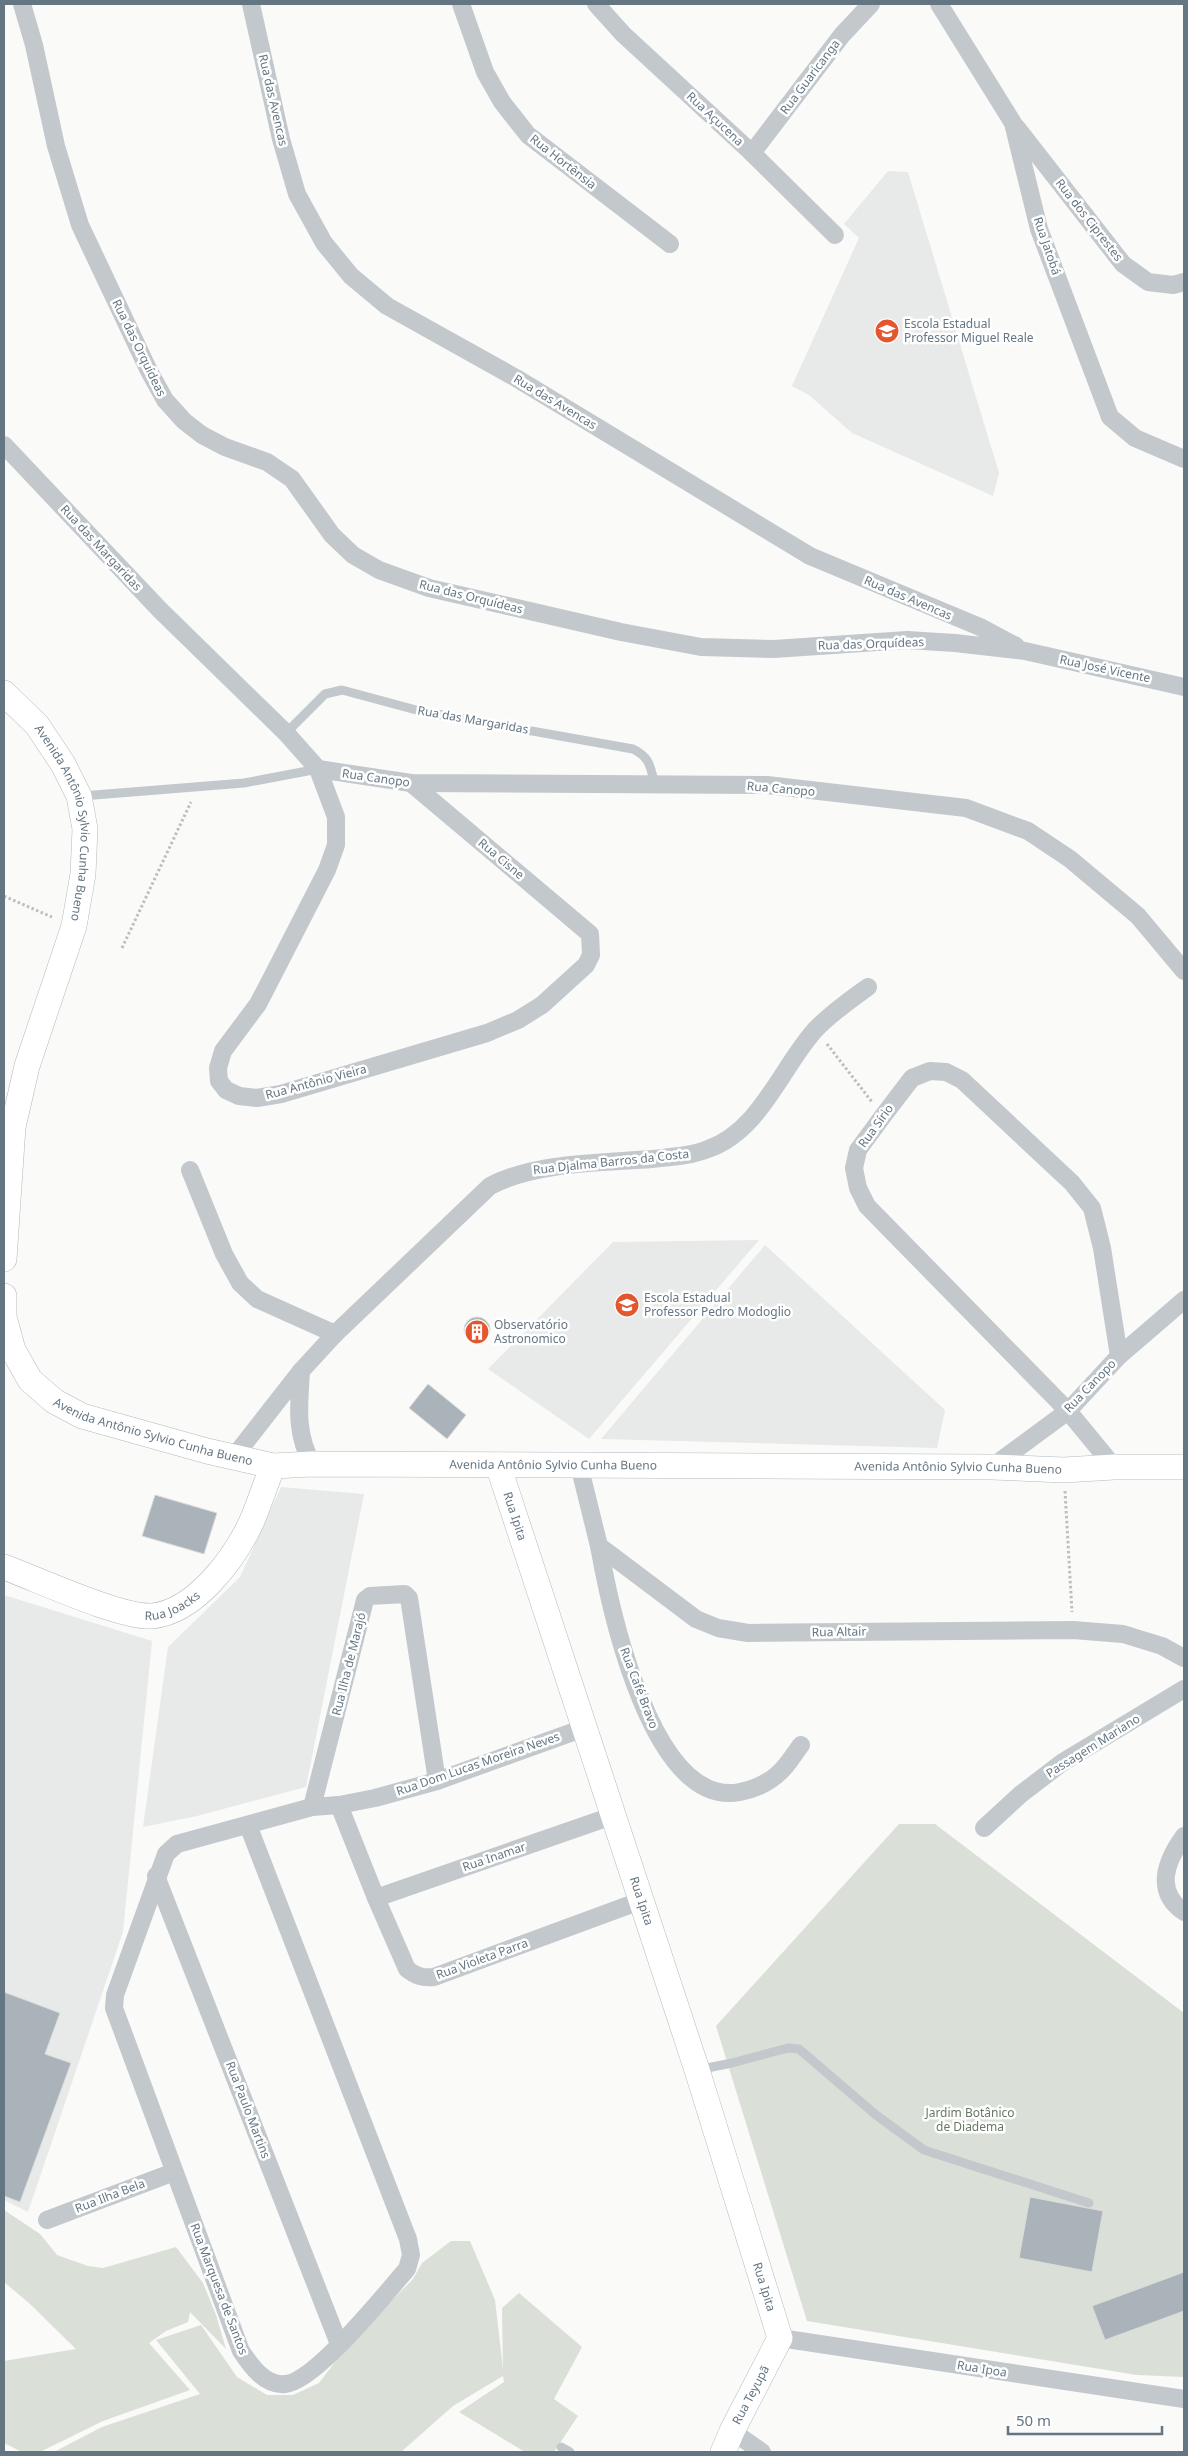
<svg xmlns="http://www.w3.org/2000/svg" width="1188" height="2456" font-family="'Noto Sans',sans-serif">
	<rect width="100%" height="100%" fill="#fafaf8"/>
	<g fill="#e8e9e9">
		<polygon points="888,171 908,172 999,473 993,496 852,433 809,395 792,386 859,238 844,224"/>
		<polygon points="759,1240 589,1439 488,1369 613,1242"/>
		<polygon points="765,1245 945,1410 937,1448 601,1439"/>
		<polygon points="281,1487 364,1494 306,1787 197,1816 143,1827 168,1647 240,1577"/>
		<polygon points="4,1595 152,1641 123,1932 28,2212 4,2200"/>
	</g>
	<g fill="#dadfd7">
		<polygon points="899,1824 935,1824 1184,2013 1184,2377 1137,2375 807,2321 716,2026"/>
		<polygon points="4,2210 40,2234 57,2255 88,2266 103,2268 176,2247 203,2283 216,2315 226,2349 190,2312 188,2322 166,2331 149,2343 190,2390 103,2421 40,2452 22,2452 4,2443 4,2361 76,2349 29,2303 4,2282"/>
		<polygon points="451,2241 470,2241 495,2300 503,2369 502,2308 519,2293 582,2347 554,2399 578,2416 554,2452 525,2452 459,2412 504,2382 503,2376 453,2406 401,2452 54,2452 102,2427 200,2394 156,2340 201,2325 237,2377 267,2395 293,2395 319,2383 347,2346 413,2279 422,2263"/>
	</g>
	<g fill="#aab3b9" stroke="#dcdcda">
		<circle cx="477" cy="1330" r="13"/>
		<polygon points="428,1384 466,1415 447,1439 409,1408"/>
		<polygon points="155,1495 217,1513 204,1554 142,1536"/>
		<polygon points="4,1992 60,2013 45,2054 71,2063 20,2202 4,2196"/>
		<polygon points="1030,2197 1103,2211 1092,2272 1019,2258"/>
		<polygon points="1184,2272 1184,2311 1105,2340 1092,2306"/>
	</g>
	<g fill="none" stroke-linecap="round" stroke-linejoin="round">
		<defs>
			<g id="secondary">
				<path id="s1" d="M4,693L37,725L63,764L79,796L85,829L83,874L74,926L27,1066L13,1127L4,1259"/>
				<path id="s2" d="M4,1296V1317L13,1350L30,1380L54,1401L82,1416L207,1451L273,1466L312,1464L992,1467L1064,1470L1114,1467H1184"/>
				<path id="s3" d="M498,1465L697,2070L780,2338L732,2431L723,2452"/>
				<path id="s4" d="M4,1567C37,1579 120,1618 152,1616C195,1612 234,1559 251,1523C259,1505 265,1485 273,1466"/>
			</g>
		</defs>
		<use href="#secondary" stroke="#b3babf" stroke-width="26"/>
		<g stroke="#bbbfc2" stroke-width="3" stroke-dasharray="2.5 2.5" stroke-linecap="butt">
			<polyline points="4,896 52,917"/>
			<polyline points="122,948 191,802"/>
			<polyline points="827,1044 872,1102"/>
			<polyline points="1065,1491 1072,1612"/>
		</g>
		<g stroke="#c3c8cc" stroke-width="9">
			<path d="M286,733L325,694L342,690L420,711L633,749C651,758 650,767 655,785"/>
			<polyline points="82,796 244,783 318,769"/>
			<polyline points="697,2070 732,2063 788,2048 799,2049 876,2115 924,2150 1089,2203"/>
			<polyline points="561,2447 570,2452"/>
		</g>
		<g stroke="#c3c8cc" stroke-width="18">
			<polyline points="22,4 34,45 56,146 80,225 149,371 165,400 184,421 202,435 225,447 267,462 292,479 332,535 353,555 379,570 429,588 621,632 701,647 774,649 907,640 955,643 1025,651 1184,687"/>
			<polyline points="251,4 281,139 297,194 324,243 351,276 387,306 516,378 810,556 980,627 1016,646"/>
			<polyline points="461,4 485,72 502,102 528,135 670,244"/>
			<polyline points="596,4 623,34 752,153 835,235"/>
			<polyline points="939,4 1013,123 1039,229 1110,417 1135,438 1184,459"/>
			<polyline points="1017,128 1123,264 1148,282 1173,285 1184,282"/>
			<polyline points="752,153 842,35 871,4"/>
			<polyline points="4,445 160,610 286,733 318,769 336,817 336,845 327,870 271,979 258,1004 223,1051 218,1068 219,1081 226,1090 239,1096 257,1098 281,1094 487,1033 518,1020 542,1005 586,965 591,955 590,934 411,783"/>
			<polyline points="318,769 411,783 767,785 966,808 1028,831 1070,859 1138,916 1184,971"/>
			<polyline points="190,1170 224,1254 240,1283 257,1299 335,1334"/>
			<path d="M301,1371C299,1406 295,1432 312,1464"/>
			<path d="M233,1458L301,1371L335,1334L490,1186C535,1162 601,1163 652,1159C671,1157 691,1156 708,1149C760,1131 781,1068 815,1030C831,1013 850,1000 868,987"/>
			<polyline points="579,1465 599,1546 696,1619 718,1628 748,1633 1073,1630 1123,1634 1162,1646 1184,1658"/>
			<polyline points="992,1467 1068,1411 1119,1356 1184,1300"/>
			<polyline points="1114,1467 1068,1411 867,1206 858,1188 854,1168 858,1150 883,1116 912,1078 930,1071 946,1072 962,1080 1072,1183 1092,1208 1102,1248 1119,1356"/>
			<path d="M599,1546C610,1608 652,1809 740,1792C755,1789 769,1783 780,1772C788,1765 794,1754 801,1745"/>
			<path d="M339,1805L376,1898L407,1969C416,1976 422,1978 434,1977L640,1901"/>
			<polyline points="312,1807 365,1600 370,1596 405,1594 409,1598 437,1781"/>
			<path d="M248,1825L408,2239L411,2255L407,2269C385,2294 315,2382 285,2384C265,2386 251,2366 241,2351L114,2008L115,1995L166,1854L177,1844L312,1807L339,1805L375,1798L437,1781L584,1728"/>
			<polyline points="984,1828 1021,1794 1063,1762 1184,1689"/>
			<path d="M1184,1836C1166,1861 1154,1891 1184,1912"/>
			<polyline points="156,1876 339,2344"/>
			<polyline points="376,1898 612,1816"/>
			<polyline points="47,2220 174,2172"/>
			<polyline points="780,2338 1184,2399"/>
			<polyline points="732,2431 762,2452"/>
		</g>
		<use href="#secondary" stroke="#fff" stroke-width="25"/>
	</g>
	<defs>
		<symbol id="school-disc" viewBox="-11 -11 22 22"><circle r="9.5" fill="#e4572e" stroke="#fff"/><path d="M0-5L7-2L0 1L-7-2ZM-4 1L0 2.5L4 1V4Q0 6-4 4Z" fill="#fff"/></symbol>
		<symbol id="building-disc" viewBox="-11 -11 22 22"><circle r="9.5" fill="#e4572e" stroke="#fff"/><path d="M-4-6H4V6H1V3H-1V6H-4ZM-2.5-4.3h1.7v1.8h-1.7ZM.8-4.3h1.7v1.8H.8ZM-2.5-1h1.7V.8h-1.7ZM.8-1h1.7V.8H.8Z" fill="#fff"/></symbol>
	</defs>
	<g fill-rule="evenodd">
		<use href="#school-disc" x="873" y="317" width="28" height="28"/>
		<use href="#school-disc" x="613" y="1291" width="28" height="28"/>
		<use href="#building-disc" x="463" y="1318" width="28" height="28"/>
	</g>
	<g text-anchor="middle" stroke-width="5" stroke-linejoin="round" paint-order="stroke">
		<g font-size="12" fill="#657683" stroke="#fff">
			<text transform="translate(810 77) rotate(-53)" y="4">Rua Guaricanga</text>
			<text transform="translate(273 100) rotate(77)" y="4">Rua das Avencas</text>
			<text transform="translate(715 119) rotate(43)" y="4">Rua Açucena</text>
			<text transform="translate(563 162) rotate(38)" y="4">Rua Hortênsia</text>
			<text transform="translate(1089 220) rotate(52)" y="4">Rua dos Ciprestes</text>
			<text transform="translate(1047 246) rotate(71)" y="4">Rua Jatobá</text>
			<text transform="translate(139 348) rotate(64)" y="4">Rua das Orquídeas</text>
			<text transform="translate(555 402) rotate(31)" y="4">Rua das Avencas</text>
			<text transform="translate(101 548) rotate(47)" y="4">Rua das Margaridas</text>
			<text transform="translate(471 597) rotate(14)" y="4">Rua das Orquídeas</text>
			<text transform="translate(908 598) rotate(23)" y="4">Rua das Avencas</text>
			<text transform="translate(871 644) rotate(-2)" y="4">Rua das Orquídeas</text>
			<text transform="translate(1105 669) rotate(12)" y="4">Rua José Vicente</text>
			<text transform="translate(473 720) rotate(10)" y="4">Rua das Margaridas</text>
			<text transform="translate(376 778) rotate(8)" y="4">Rua Canopo</text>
			<text transform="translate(781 789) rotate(5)" y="4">Rua Canopo</text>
			<text dy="4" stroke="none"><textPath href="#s1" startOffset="151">Avenida Antônio Sylvio Cunha Bueno</textPath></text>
			<text transform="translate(501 859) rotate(40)" y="4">Rua Cisne</text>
			<text transform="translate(316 1082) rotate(-15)" y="4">Rua Antônio Vieira</text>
			<text transform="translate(876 1126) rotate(-54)" y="4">Rua Sírio</text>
			<text transform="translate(611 1162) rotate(-6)" y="4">Rua Djalma Barros da Costa</text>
			<text transform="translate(1090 1386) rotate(-46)" y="4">Rua Canopo</text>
			<text dy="4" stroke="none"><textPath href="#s2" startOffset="226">Avenida Antônio Sylvio Cunha Bueno</textPath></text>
			<text dy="4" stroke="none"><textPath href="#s2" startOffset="631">Avenida Antônio Sylvio Cunha Bueno</textPath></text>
			<text dy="4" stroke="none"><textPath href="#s2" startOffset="1036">Avenida Antônio Sylvio Cunha Bueno</textPath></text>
			<text dy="4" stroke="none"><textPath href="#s3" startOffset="54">Rua Ipita</textPath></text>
			<text dy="4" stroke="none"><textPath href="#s4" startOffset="179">Rua Joacks</textPath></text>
			<text transform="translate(839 1632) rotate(-1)" y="4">Rua Altair</text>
			<text transform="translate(349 1664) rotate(-76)" y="4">Rua Ilha de Marajó</text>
			<text transform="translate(639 1688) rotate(69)" y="4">Rua Café Bravo</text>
			<text transform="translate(1093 1746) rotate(-32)" y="4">Passagem Mariano</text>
			<text transform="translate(478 1764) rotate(-19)" y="4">Rua Dom Lucas Moreira Neves</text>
			<text transform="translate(494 1857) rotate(-19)" y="4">Rua Inamar</text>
			<text dy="4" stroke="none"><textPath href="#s3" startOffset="459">Rua Ipita</textPath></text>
			<text transform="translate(482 1959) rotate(-20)" y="4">Rua Violeta Parra</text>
			<text transform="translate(248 2110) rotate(69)" y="4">Rua Paulo Martins</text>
			<text transform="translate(110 2196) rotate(-21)" y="4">Rua Ilha Bela</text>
			<text dy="4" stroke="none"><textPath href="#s3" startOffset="864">Rua Ipita</textPath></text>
			<text transform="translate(219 2289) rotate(69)" y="4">Rua Marquesa de Santos</text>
			<text transform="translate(982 2369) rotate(9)" y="4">Rua Ipoa</text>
			<text transform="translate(751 2395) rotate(-62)" y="4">Rua Teyupã</text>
		</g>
		<g font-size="12" fill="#657683" stroke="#fff" text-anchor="start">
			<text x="904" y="328">Escola Estadual<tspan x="904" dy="14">Professor Miguel Reale</tspan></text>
			<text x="644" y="1302">Escola Estadual<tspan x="644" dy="14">Professor Pedro Modoglio</tspan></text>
			<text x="494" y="1329">Observatório<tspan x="494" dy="14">Astronomico</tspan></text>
		</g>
		<g font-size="12" fill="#687a64" stroke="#fff">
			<text x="970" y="2117">Jardim Botânico<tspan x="970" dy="14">de Diadema</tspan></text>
		</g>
	</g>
	<rect width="1188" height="2456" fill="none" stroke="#657683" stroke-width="10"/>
	<path d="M1008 2426v8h154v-8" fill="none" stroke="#657683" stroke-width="2.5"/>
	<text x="1016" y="2426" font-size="15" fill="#657683" stroke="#ffffff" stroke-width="4" paint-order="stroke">50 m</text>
</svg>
